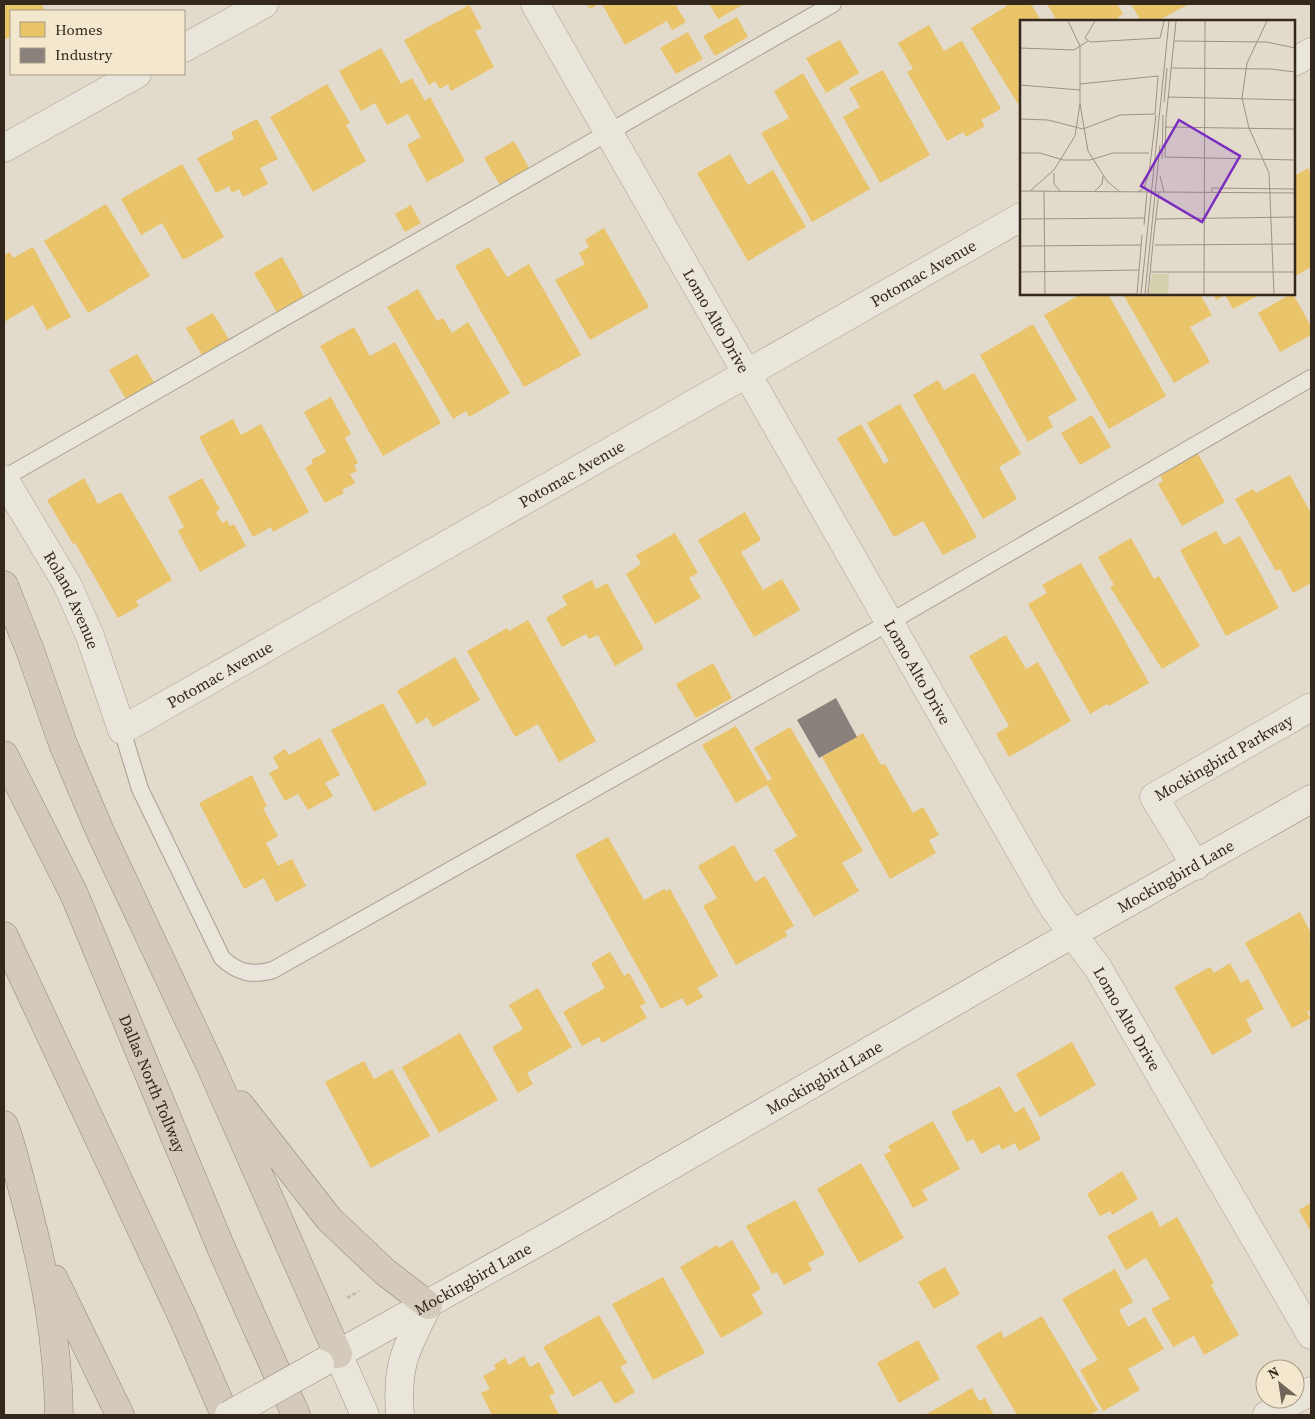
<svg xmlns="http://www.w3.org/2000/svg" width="1315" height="1419" font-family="'Source Serif 4',serif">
	<rect width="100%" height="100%" fill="#e2daca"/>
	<g fill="#e9c46a">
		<polygon points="4,4 42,4 45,11 11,11 11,36 4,40"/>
		<polygon points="587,4 599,4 590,9"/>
		<polygon points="602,4 675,4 686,22 672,30 667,21 625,45"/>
		<polygon points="709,4 744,4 718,19"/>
		<polygon points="1010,4 1031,4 1041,21 1021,21 1021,102 1018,104 971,28"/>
		<polygon points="1047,4 1117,4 1123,14 1118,17 1120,21 1057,21"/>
		<polygon points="1131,4 1189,4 1157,21 1141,21"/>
		<polygon points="469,5 482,28 475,31 494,67 451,91 448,84 440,89 435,81 429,85 404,40"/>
		<polygon points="737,17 748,37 715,56 703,36"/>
		<polygon points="929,25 944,51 962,41 1001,109 981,120 985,126 966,137 963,132 947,141 907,72 913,69 898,43"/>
		<polygon points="688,32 703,59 676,74 660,48"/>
		<polygon points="840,40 859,73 826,93 806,58"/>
		<polygon points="381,48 401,84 412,78 425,101 430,97 465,161 427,182 407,145 421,137 408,114 387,125 375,103 361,111 339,71"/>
		<polygon points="883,70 930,155 880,183 843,117 860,107 849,88"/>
		<polygon points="803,73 870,189 812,222 761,133 789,118 774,91"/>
		<polygon points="327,84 350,123 346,125 366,161 313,192 270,117"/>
		<polygon points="257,119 278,159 260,168 268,184 243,197 239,189 232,193 229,186 216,193 197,158 234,139 231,132"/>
		<polygon points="514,141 529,168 500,185 484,158"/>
		<polygon points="730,154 748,185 773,170 806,227 748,261 697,173"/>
		<polygon points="182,164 224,237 183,260 162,223 141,235 121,199"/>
		<polygon points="1308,168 1311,174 1311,267 1294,277 1294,176"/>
		<polygon points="106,204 150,276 88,313 44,241"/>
		<polygon points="411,205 421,223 405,232 395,214"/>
		<polygon points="604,228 649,307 590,340 555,280 585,264 579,253 589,247 585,240"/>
		<polygon points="33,247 71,317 47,330 33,305 4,322 4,255 10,252 13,258"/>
		<polygon points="489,247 507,277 529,264 581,355 524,387 455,266"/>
		<polygon points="282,257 305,298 278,314 254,273"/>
		<polygon points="418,289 437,321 443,318 452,333 468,322 510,393 469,417 466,411 453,419 387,307"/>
		<polygon points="1081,294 1108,294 1166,396 1109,429 1044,315"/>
		<polygon points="1123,294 1200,294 1212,315 1190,327 1210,362 1174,383"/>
		<polygon points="1213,294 1261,294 1233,309 1225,295 1216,300"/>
		<polygon points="1291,294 1293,294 1311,326 1311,335 1280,352 1258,313"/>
		<polygon points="213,313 230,341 203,357 186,328"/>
		<polygon points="1033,324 1077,400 1048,417 1053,427 1028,442 980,355"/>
		<polygon points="354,327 370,356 395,342 441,423 383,456 320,346"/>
		<polygon points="137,354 155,384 127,401 109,370"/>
		<polygon points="974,373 1021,454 999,467 1017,499 983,519 913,395 938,380 944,390"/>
		<polygon points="331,397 351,434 345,438 358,463 354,465 357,471 350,474 355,483 342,490 344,493 325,503 305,468 313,463 311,460 326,452 304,412"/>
		<polygon points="900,404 977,537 943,555 923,521 894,537 837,438 861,424 884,464 889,461 867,423"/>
		<polygon points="1092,415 1111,447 1080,465 1061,433"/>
		<polygon points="233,419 241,435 261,424 309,512 273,532 271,527 253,537 199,437"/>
		<polygon points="1197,452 1225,502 1182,526 1158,484 1163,481 1159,473"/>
		<polygon points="1290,475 1311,513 1311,583 1293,593 1280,569 1276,571 1235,499 1253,489 1256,493"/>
		<polygon points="84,478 98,504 121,492 172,580 136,601 139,606 118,618 75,543 73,544 47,500"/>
		<polygon points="202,478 220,509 216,512 222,523 227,520 230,526 234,524 246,546 200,572 178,531 184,527 168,497"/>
		<polygon points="745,512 761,540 741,552 763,590 782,579 800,610 754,637 698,540"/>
		<polygon points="1216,531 1224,545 1240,536 1279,608 1226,636 1180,550"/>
		<polygon points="675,533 698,573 689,578 701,598 655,624 626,574 641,564 636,555"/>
		<polygon points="1131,538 1154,579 1159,576 1200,646 1162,669 1110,587 1114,585 1098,557"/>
		<polygon points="1081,563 1149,683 1109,706 1107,704 1090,714 1028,604 1047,593 1042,585"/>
		<polygon points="592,580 596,589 607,583 644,649 615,666 598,635 589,639 586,634 562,647 546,618 567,605 562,596"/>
		<polygon points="528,620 596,741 559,762 538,724 515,737 467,651 507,628 509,631"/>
		<polygon points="1006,635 1026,669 1038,662 1071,721 1009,757 996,734 1009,726 969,656"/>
		<polygon points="455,657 480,700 433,727 427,717 417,724 397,691"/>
		<polygon points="713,663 732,698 696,718 676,684"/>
		<polygon points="383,703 427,784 374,812 331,730"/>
		<polygon points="736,726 768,781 772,779 754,748 790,727 863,851 842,863 859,891 814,917 774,850 797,836 767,785 736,803 702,745"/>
		<polygon points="863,733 881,765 885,764 913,813 923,807 939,835 929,840 936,853 890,879 822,757"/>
		<polygon points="320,738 340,775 325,783 333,796 308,810 298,794 285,801 269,773 279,768 273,757 285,749 289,755"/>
		<polygon points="252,775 267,806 263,808 278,836 266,843 278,866 292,859 306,886 276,902 264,878 244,889 199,803"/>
		<polygon points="608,837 644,900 664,889 666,891 670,889 718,976 697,988 703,997 687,1006 682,998 661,1009 575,855"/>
		<polygon points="734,845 755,882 765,876 794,926 785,931 787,936 736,965 703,906 717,898 698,866"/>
		<polygon points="1300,912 1311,933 1311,938 1309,940 1311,944 1311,1010 1307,1012 1311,1018 1292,1028 1245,943"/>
		<polygon points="610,952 624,976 629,973 646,1003 640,1006 647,1018 602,1043 599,1037 582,1046 563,1012 605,988 591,963"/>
		<polygon points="1230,963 1241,983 1248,979 1264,1009 1246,1019 1252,1032 1212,1055 1174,987 1210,967 1214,973"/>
		<polygon points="538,988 572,1047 527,1073 533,1084 518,1093 492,1047 523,1029 509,1005"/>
		<polygon points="460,1033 498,1100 439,1133 402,1067"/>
		<polygon points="1072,1042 1096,1085 1040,1117 1016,1074"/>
		<polygon points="364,1061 374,1079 392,1069 430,1136 371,1168 325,1082"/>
		<polygon points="1000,1086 1015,1113 1024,1107 1041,1139 1019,1151 1015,1143 1002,1150 999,1144 981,1154 973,1139 967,1142 951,1112"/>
		<polygon points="933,1121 960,1169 922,1190 928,1200 913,1208 884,1155 891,1151 888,1146"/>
		<polygon points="861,1163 904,1238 859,1263 817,1189"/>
		<polygon points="1122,1171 1138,1199 1112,1215 1110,1211 1100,1216 1087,1194"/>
		<polygon points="795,1200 825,1254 808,1263 812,1270 784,1285 777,1272 772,1274 746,1226"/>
		<polygon points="1311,1203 1311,1232 1299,1210"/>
		<polygon points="1152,1211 1160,1227 1177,1217 1214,1283 1211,1285 1239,1335 1204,1355 1194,1336 1173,1347 1151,1309 1170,1299 1146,1258 1126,1270 1107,1236"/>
		<polygon points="732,1240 761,1289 752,1294 763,1314 721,1338 680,1267 717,1245 719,1248"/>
		<polygon points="945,1267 960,1294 934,1309 918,1282"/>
		<polygon points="1115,1269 1133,1302 1119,1310 1128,1327 1145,1317 1164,1349 1128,1369 1140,1390 1103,1411 1080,1370 1098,1360 1062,1299"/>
		<polygon points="663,1277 705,1353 653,1380 612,1304"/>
		<polygon points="599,1315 627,1363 620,1367 635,1392 615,1404 601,1381 573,1397 543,1347"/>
		<polygon points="1042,1316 1098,1410 1089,1415 1017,1415 976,1346 1001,1331 1004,1338"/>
		<polygon points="918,1340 940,1379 899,1403 877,1363"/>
		<polygon points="524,1356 530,1367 539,1362 555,1393 549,1396 559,1415 492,1415 481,1393 490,1389 483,1376 496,1369 494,1365 505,1358 509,1365"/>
		<polygon points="972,1388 979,1401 985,1398 994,1415 925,1415"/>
	</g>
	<polygon fill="#8a817c" points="836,698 857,737 819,758 797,720"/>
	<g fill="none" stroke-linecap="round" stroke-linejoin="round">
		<defs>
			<g id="service">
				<polyline points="4,478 833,4"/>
				<path d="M122,730L140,789L222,958C238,973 252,976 273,970L890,622L1311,378"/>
			</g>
			<g id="minor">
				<path id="s1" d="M535,4L1049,901L1073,935"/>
				<polyline points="184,48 264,4"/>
				<polyline points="1294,62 1311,52"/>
				<polyline points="4,148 137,74"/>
				<path id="s2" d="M4,479L67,584L90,636L122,730L1021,217"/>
				<path id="s3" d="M1196,866L1154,797L1311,707"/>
				<polyline points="1267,1415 1311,1391"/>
			</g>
			<g id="tertiary">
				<path id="s4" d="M1073,935L1098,968L1311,1335"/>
			</g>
			<g id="secondary">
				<polyline points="338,1354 365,1415"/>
				<path id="s5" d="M320,1364L556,1232L1032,957L1311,799"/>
				<path d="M400,1415C396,1364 406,1349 428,1305"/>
			</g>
			<g id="motorway">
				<polyline points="4,585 31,653 63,744 99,829 211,1067 338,1354"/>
				<path id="s6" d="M4,755L74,894L222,1250L296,1415"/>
				<polyline points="4,936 183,1318 225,1415"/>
				<polyline points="240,1105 329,1219 385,1272 428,1305"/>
				<path d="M4,1125C13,1148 18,1174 25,1198C44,1270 58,1340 59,1415"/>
				<polyline points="54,1279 120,1415"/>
			</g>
		</defs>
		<use href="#service" stroke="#a79f93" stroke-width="18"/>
		<use href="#minor" stroke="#a79f93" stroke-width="29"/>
		<use href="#tertiary" stroke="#a79f93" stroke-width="29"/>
		<use href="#secondary" stroke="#968e83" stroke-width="29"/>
		<use href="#motorway" stroke="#8c847a" stroke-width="29"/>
		<polyline stroke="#c2bbb2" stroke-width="3" stroke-dasharray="4 2.5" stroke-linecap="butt" points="347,1298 359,1291"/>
		<use href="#service" stroke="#eae5db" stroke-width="16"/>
		<use href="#minor" stroke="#eae5db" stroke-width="28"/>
		<use href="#tertiary" stroke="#eae5db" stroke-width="28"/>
		<use href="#secondary" stroke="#eae5db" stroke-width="28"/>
		<use href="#motorway" stroke="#d4cabb" stroke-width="28"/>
		<defs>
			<polyline id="secondary-bridge" points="229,1415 320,1364"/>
		</defs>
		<use href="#secondary-bridge" stroke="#968e83" stroke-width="29" stroke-linecap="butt"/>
		<use href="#secondary-bridge" stroke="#eae5db" stroke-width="28"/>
	</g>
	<g text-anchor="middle" stroke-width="5" stroke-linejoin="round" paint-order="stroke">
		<g font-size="16" fill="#34271c" stroke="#f3e8ce">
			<text dy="6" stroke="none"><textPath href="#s2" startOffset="1201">Potomac Avenue</textPath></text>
			<text dy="6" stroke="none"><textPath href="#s1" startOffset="365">Lomo Alto Drive</textPath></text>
			<text dy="6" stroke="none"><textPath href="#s2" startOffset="796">Potomac Avenue</textPath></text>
			<text dy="6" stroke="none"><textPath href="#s2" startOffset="139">Roland Avenue</textPath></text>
			<text dy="6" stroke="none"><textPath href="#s1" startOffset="770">Lomo Alto Drive</textPath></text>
			<text dy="6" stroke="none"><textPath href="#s2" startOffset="391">Potomac Avenue</textPath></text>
			<text dy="6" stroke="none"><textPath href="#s3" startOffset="161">Mockingbird Parkway</textPath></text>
			<text dy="6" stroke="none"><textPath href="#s5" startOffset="985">Mockingbird Lane</textPath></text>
			<text dy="6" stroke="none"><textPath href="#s4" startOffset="100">Lomo Alto Drive</textPath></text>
			<text dy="6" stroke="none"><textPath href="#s5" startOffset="580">Mockingbird Lane</textPath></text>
			<text dy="6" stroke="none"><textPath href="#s6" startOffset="361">Dallas North Tollway</textPath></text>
			<text dy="6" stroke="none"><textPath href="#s5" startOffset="175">Mockingbird Lane</textPath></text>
		</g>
	</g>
	<g transform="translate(1020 20)">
		<rect width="275" height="275" fill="#e2daca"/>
		<path d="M132,254H149L148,274H129Z" fill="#d2d1ac"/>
		<path fill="none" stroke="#9c9284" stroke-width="1" d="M156,1L146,99L145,137L275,140M247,1L227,43L222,78L229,108L249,153L254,274M65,18L70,22L140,18L144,1M65,18L75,1M154,21L247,22L275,28M0,28L54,30L68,21M151,48L251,49L275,52M0,65L60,70M148,77L275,80M144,82L147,48M60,84L68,131L87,161L100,172M0,99L28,100L63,109L100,95L135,94L138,56L60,64M145,107L275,109M0,133H20L43,140H70L93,133H129M142,139L143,95M34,153V164L40,171M140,156L144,172M0,171L275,173M10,171L34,150L55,116L60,84V26L48,1M24,171L25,274M75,171L82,164L83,156M118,172L124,168L129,153L136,95M192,173V168L275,169M0,199L125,198M136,199L275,197M124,205L127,172M134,213L139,172M135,225L275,224M0,226L121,225M0,252L119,250M131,252H275M61,274H117M117,274L122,215M121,274L149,1M125,274L140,125M128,274L134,213M184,274L185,1"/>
		<path fill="#7b2cbf" fill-opacity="0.15" stroke="#7b2cbf" stroke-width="2.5" d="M159,100L220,136L182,202L121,166Z"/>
		<rect width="275" height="275" fill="none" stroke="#34271c" stroke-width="2.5"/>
	</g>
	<rect width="1315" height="1419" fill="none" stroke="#34271c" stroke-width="10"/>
	<rect x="10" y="10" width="175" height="65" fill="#f3e8ce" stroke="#a79b87"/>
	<rect x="20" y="22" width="25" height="15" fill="#e9c46a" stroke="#a79b87"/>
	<text x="55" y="35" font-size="15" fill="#34271c">Homes</text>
	<rect x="20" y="48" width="25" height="15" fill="#8a817c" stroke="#a79b87"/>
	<text x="55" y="60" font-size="15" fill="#34271c">Industry</text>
	<g transform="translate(1280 1384) rotate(330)"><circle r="24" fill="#f3e8ce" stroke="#a79b87"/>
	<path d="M0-4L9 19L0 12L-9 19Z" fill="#716659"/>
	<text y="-8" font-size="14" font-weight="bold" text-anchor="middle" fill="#34271c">N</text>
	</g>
</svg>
